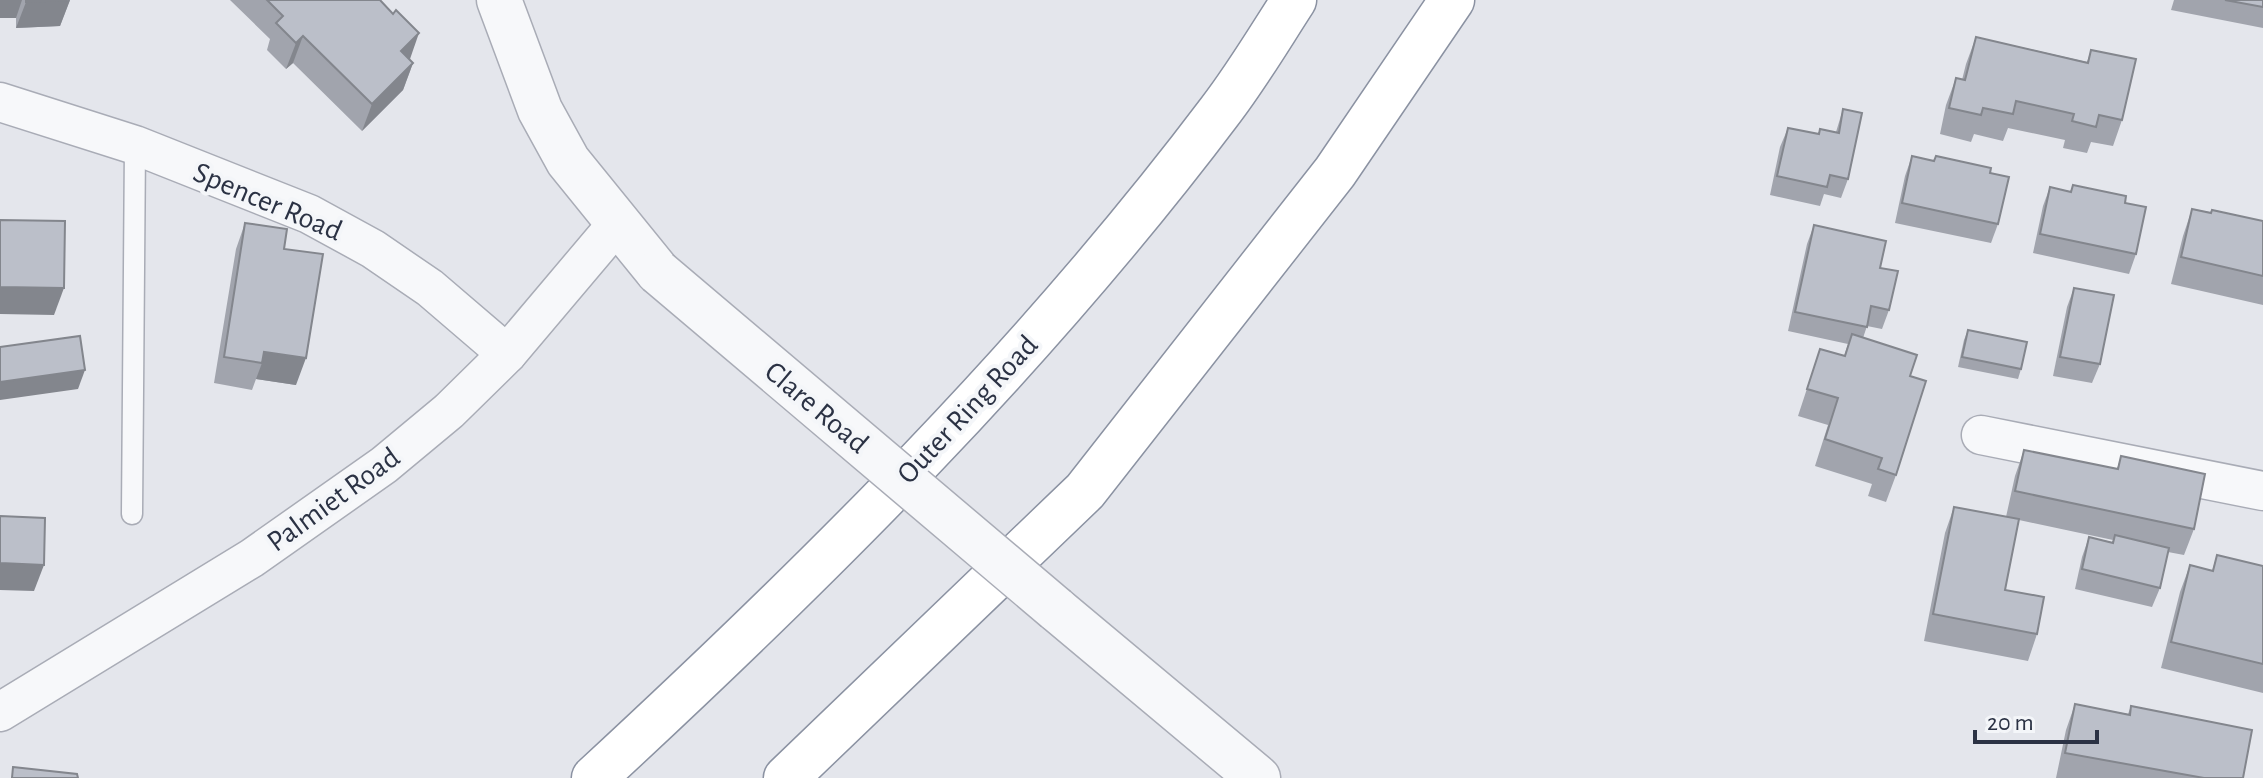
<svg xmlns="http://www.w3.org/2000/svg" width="2263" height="778" font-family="'Alegreya Sans',sans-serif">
	<rect width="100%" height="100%" fill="#e4e6ec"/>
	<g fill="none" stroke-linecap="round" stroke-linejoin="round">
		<defs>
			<polyline id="service" points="132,514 135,145"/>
			<g id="minor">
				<polyline points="0,102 135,145 309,214 373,249 430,288 507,354"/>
				<polyline points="1981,435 2263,491"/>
				<polyline points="0,712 252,558 384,465 449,411 507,354 616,225"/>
			</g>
			<g id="tertiary">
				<polyline points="499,0 540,110 568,161 658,272"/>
				<polyline points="1056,609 1258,778"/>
			</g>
			<g id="motorway">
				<path d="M594,778C818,571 1036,355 1220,111C1247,76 1270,37 1294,0"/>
				<polyline points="786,778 1085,491 1335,172 1452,0"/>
			</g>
		</defs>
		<use href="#service" stroke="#a9acb6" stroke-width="23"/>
		<use href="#minor" stroke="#a9acb6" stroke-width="41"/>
		<use href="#tertiary" stroke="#a9acb6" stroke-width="47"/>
		<use href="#motorway" stroke="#8b92a2" stroke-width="47"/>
		<use href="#service" stroke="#f7f8fa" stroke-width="20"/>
		<use href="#minor" stroke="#f7f8fa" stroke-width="38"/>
		<use href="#tertiary" stroke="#f7f8fa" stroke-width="44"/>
		<use href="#motorway" stroke="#fff" stroke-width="44"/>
		<defs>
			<polyline id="tertiary-bridge" points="658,272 1056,609"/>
		</defs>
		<use href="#tertiary-bridge" stroke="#a9acb6" stroke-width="47" stroke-linecap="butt"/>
		<use href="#tertiary-bridge" stroke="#f7f8fa" stroke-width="44"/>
	</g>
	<g fill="#a1a4ad">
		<polygon points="0,0 70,0 60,26 16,28 16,18"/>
		<polygon points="230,0 380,0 409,60 413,63 403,90 362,131 293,63 286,69 267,50 270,39"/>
		<polygon points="2174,0 2263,0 2263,28 2171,10"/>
		<polygon points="1976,37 2087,62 2091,50 2122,120 2113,146 2091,142 2087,153 2063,148 2065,140 2008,128 2003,141 1974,134 1971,142 1940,134 1946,105 1956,78 1962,80 1966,64"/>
		<polygon points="1843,109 1848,179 1841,198 1824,194 1820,206 1770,195 1780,147 1788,128 1818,134 1820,129 1836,132"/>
		<polygon points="1912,156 1990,173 1998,224 1991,243 1895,223 1905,176"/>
		<polygon points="2050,187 2125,203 2136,254 2129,274 2033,253 2043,206"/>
		<polygon points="2192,209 2263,221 2263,305 2171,284 2183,236"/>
		<polygon points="245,223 284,249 296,385 256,379 252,390 214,383 236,249"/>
		<polygon points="1814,225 1880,268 1889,310 1882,329 1867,326 1863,338 1910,376 1896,475 1886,502 1868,496 1872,484 1815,466 1828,425 1798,416 1820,349 1844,356 1848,344 1788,331 1807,244"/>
		<polygon points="2074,288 2100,364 2092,383 2053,376 2067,307"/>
		<polygon points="1968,330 2021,369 2018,379 1958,367 1964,340"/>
		<polygon points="2024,450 2117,469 2121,456 2194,529 2184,555 2168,552 2160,588 2152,607 2075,589 2082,557 2089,537 2112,542 2113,540 2019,520 2005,590 2037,634 2028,661 1924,641 1945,533 1954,507 2006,517 2015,476"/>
		<polygon points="2217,555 2263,566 2263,693 2161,668 2180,592 2190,565 2212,571"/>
		<polygon points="2075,704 2128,714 2131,706 2243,778 2056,778 2066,730"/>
	</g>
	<g fill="#83868d">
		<polygon points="0,0 22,0 16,18 0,18"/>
		<polygon points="70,0 60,26 16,28 26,2"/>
		<polygon points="419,33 410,59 391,78 401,51"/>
		<polygon points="303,36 293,63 286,69 296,43"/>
		<polygon points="413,63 403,90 362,131 372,104"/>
		<polygon points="0,287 64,288 54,315 0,314"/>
		<polygon points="264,352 306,358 296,385 256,379 262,363"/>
		<polygon points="85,370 78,389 0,400 0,382"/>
		<polygon points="0,563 44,565 34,591 0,590"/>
	</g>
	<g fill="#bbbfc9" stroke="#83868d" stroke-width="2">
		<polygon points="26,0 67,0 26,2"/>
		<polygon points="267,0 380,0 393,14 396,10 419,33 401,51 413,63 372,104 303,36 296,43 276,23 283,16"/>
		<polygon points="2225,0 2263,0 2263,7"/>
		<polygon points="1976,37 2088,63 2091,50 2136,59 2122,120 2099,115 2096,127 2072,121 2074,114 2016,101 2013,114 1983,108 1981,115 1949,108 1956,78 1965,80"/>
		<polygon points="1843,109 1862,113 1848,179 1830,175 1827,187 1777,176 1788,128 1819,134 1820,129 1839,133"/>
		<polygon points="1912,156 1934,161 1936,156 1991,168 1990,173 2009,177 1998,224 1902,203"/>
		<polygon points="2073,185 2126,196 2125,203 2146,207 2136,254 2040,234 2050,187 2071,192"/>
		<polygon points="2192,209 2211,213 2212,210 2263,221 2263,276 2181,257"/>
		<polygon points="0,220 65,221 64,288 0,287"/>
		<polygon points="245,223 287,229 284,249 323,254 306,358 264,352 262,363 224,357"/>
		<polygon points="1814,225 1886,241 1880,268 1898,271 1889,310 1871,306 1867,327 1795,312"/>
		<polygon points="2074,288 2114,295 2100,364 2060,357"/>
		<polygon points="1968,330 2027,342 2021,369 1962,357"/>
		<polygon points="1852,334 1917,355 1910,376 1926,381 1896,475 1878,469 1882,458 1825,439 1838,398 1807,389 1820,349 1845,356"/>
		<polygon points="80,336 85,370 0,382 0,347"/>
		<polygon points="2024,450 2118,469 2121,456 2205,474 2194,529 2015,491"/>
		<polygon points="1954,507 2019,519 2005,590 2044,597 2037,634 1933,614"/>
		<polygon points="0,516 45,518 44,565 0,563"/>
		<polygon points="2115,535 2169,548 2160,588 2082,569 2089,537 2113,543"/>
		<polygon points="2217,555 2263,566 2263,664 2171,642 2190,565 2213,571"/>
		<polygon points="2075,704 2130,715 2131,706 2252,730 2243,778 2204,778 2065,753"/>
		<polygon points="13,767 77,774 78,778 12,778"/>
	</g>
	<g text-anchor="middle" stroke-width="8" stroke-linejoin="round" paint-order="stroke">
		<g font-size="30" fill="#2b3244" stroke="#f4f6f9">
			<text transform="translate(268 201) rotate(23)" y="10">Spencer Road</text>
			<text transform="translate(817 407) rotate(40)" y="10">Clare Road</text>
			<text transform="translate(967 409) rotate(-47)" y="10">Outer Ring Road</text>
			<text transform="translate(333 499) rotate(-36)" y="10">Palmiet Road</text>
		</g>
	</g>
	<path d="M1975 730v12h122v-12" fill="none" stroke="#2b3244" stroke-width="4"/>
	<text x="1987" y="730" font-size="24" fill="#2b3244" stroke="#f4f6f9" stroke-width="6" paint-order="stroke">20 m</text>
</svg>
